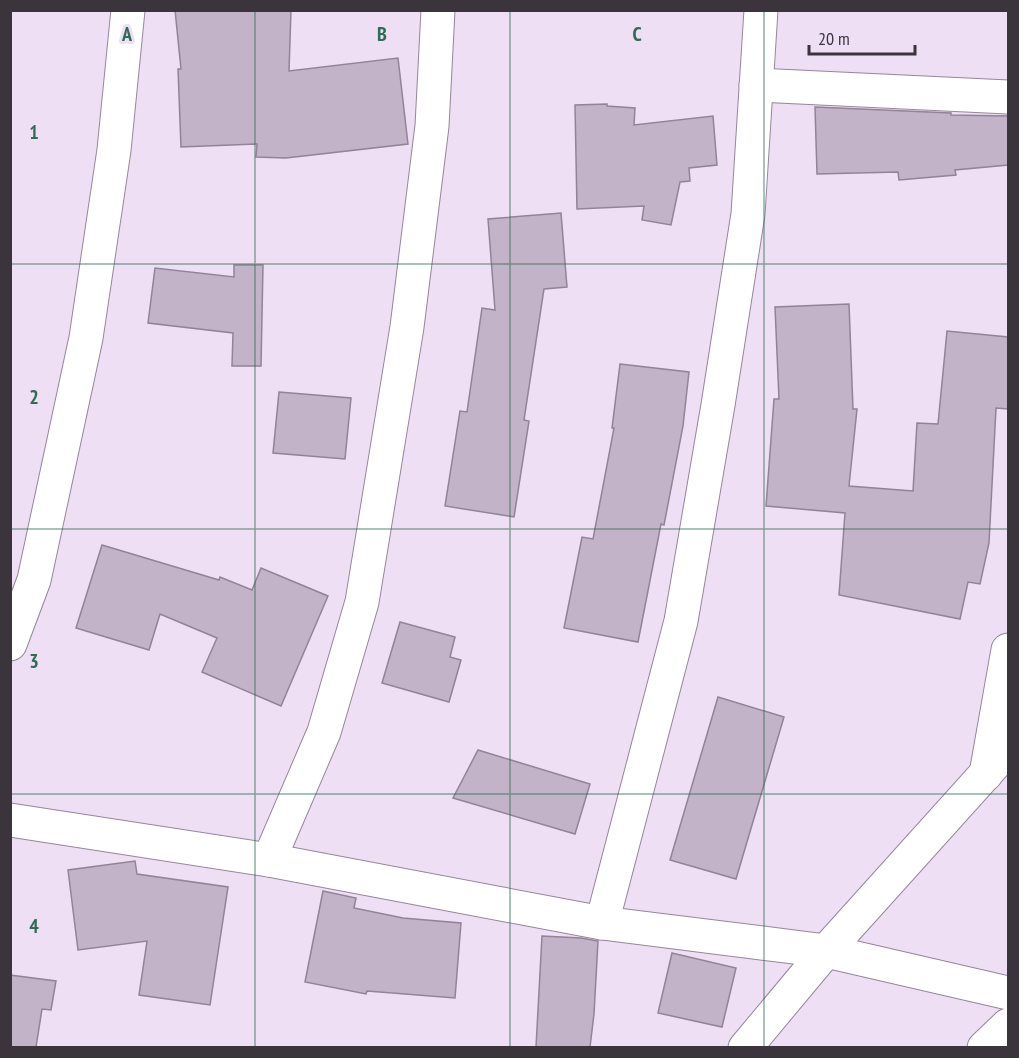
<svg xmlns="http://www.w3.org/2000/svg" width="1019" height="1058" font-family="'PT Sans Narrow',sans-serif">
	<rect width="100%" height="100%" fill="#eedff4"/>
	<g fill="#c2b3c8" stroke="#928397" stroke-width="1.5">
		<polygon points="175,10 291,10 289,71 398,58 408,144 286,158 256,157 257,144 181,147 178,69 181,69"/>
		<polygon points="607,104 607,106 635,108 634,125 713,116 717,165 689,168 690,181 680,182 671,225 642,220 644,206 577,209 575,105"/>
		<polygon points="815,107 951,113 951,115 1008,116 1008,165 955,170 956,175 899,180 898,172 817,174"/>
		<polygon points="561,213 567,287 544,289 524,420 529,421 514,517 445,506 460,411 467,412 482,308 495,310 488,219"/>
		<polygon points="234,265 263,265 261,366 232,366 233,333 148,323 155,268 234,277"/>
		<polygon points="849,304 853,409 857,409 849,486 913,491 917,423 938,424 947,331 1008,337 1008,409 996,408 989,543 980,584 968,582 960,619 839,595 845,513 766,506 774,399 779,399 775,307"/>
		<polygon points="620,364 689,372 683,426 664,525 661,524 638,642 564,628 582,537 593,539 614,428 612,428"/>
		<polygon points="279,392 351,398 345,459 273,453"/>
		<polygon points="102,545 219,580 220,577 252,590 261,568 328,596 281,706 202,672 217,638 160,614 149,650 76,628"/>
		<polygon points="400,622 455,637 450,657 461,660 449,702 382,683"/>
		<polygon points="718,697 784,717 736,879 670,860"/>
		<polygon points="478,750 590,784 575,834 453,798"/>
		<polygon points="135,861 137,874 228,887 210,1005 139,995 147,941 78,950 68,870"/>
		<polygon points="323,891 356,898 354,908 403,918 461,923 455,998 367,991 366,994 305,982"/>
		<polygon points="542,936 581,938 598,941 594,1014 590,1047 536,1047"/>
		<polygon points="672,953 736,968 722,1027 658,1013"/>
		<polygon points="10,975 56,981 51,1010 42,1009 36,1047 10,1047"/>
	</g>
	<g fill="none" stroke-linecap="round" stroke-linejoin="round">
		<defs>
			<g id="minor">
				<polyline points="756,85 1008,97"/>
				<polyline points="10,644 34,580 86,338 114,150 128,10"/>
				<polyline points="986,774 1008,650"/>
				<polyline points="10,820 269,860 602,923 826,951 1008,993"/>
				<polyline points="269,860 324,732 362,602 407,327 432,126 438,10"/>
				<polyline points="602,923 681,621 718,405 748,214 761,10"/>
				<polyline points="745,1048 826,951 1008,749"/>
			</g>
			<polyline id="major" points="984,1048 1008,1025"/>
		</defs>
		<use href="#minor" stroke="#95869a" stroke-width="35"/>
		<use href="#major" stroke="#95869a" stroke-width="35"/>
		<use href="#minor" stroke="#fff" stroke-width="33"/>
		<use href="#major" stroke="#fff" stroke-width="33"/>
	</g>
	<path fill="none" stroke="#306b55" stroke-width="1.5" stroke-opacity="0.55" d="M255,10V1048M510,10V1048M764,10V1048M10,264H1008M10,529H1008M10,794H1008"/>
	<g font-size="20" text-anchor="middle" font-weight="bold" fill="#306b55" stroke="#eedff4" stroke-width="6" stroke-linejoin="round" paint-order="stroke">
		<text x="127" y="41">A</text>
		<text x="382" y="41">B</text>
		<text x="637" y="41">C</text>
		<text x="34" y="139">1</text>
		<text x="34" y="404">2</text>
		<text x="34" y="668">3</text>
		<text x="34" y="933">4</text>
	</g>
	<rect width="1019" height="1058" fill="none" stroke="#3b343d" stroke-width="24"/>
	<path d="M809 45v9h106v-9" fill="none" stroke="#3b343d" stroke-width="3"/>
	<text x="818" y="45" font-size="18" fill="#3b343d" stroke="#eedff4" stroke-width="4.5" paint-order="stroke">20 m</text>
</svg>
